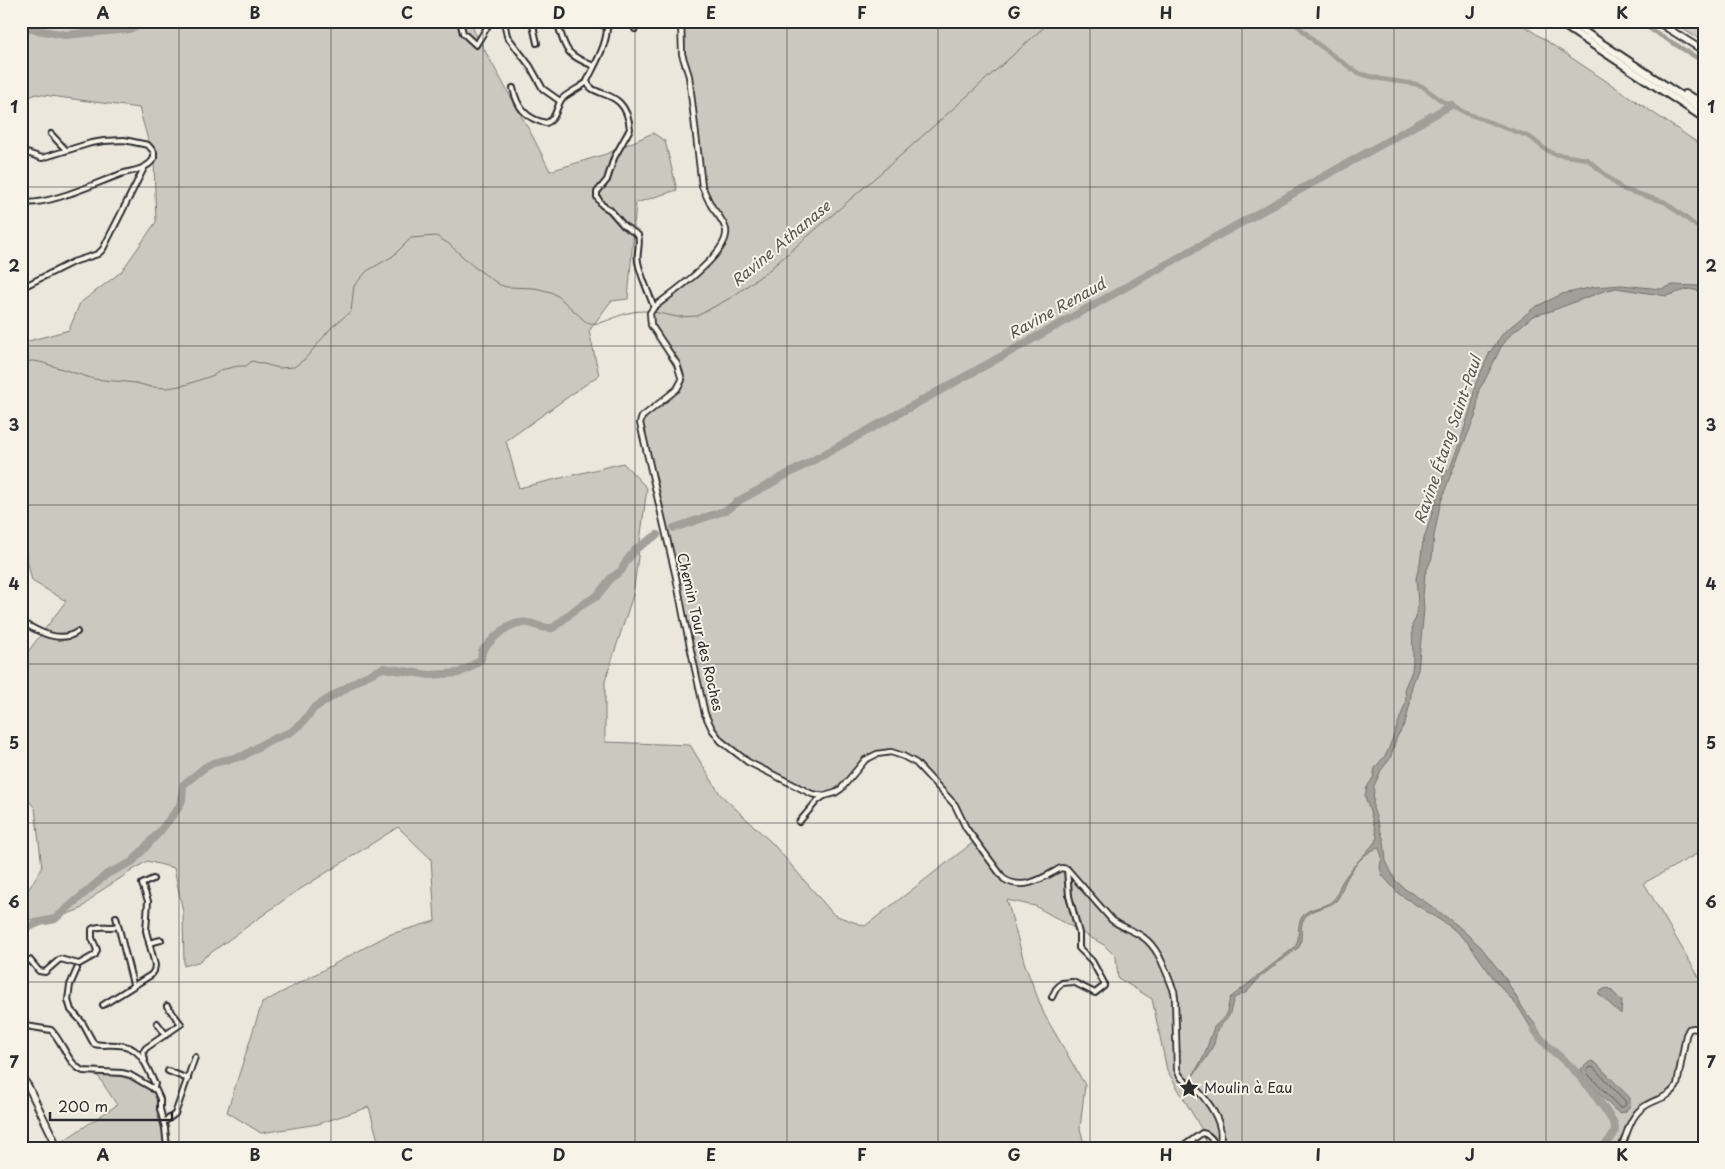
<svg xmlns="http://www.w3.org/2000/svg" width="1725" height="1169" font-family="'Playpen Sans',sans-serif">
	<rect width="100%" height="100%" fill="#ebe7dd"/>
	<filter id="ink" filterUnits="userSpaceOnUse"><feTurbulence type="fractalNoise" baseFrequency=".02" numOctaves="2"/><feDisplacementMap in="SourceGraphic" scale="10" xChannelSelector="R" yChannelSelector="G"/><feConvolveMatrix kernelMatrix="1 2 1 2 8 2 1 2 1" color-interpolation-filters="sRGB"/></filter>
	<g filter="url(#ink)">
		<g fill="#cbc8bf" stroke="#7b7a75">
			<path d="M21,21H472L474,31L533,137L550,171L606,154L653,133L665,141L677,190L636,203L628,299L611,301L589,331L599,375L506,441L519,488L623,463L647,488L633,595L605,681V742L690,745L720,794L773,844L834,915L865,926L975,841L955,804L916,763L891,752L865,760L841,789L824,796L812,794L759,769L721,741L705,714L640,420L677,389L681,375L655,333L650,313L712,259L721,246L725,229L702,186L694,111L682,54L681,21H1517L1704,147V850L1644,883L1704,986V1033L1698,1029H1689L1677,1085C1670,1098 1652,1099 1641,1109C1630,1119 1627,1134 1621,1148H1208L1202,1130L1167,1070L1152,999L1118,978L1116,957L1104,945L1035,906L1007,900L1025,965L1044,1014L1085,1085L1080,1128L1085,1148H380L369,1107L318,1124L261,1133L227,1112L262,1003L388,935L435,921L431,859L398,827L288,897L198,962L184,966L183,912L174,868L147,861L99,892L81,909L62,916L33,920L21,919V902L42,867L35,808L21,792V661L66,601L32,581L21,533V343L69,330L80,303L121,272L156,222L154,161L139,108L36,94L21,101Z"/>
			<polygon points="1679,21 1704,21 1704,42 1676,25"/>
			<polygon points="96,1073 130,1075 158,1093 166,1148 58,1148 57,1145 117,1105"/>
		</g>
		<g fill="#a29f98" stroke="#72716c">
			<path d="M1704,284V289L1699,291L1689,289L1666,296L1616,288L1601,292L1551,311L1533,316L1511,334L1501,347L1484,382L1479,389L1476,415L1450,476L1440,505L1434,536L1432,558L1425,574L1423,596L1424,609L1418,670L1412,686L1410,704L1405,723L1396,739L1390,759L1381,770L1374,786L1373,808L1384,841L1386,861L1395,880L1405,889L1427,903L1457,925L1481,947L1505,978L1524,1010L1537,1027L1539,1037L1536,1036L1519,1008L1494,979L1469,944L1451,927L1399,894L1382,875L1380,867L1382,857L1379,848C1363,851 1349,872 1343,887C1341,891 1340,897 1336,901C1328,908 1311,908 1305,917C1298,926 1304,937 1299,947L1260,977L1247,992L1234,998L1229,1016L1217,1030L1214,1044L1207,1057L1192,1077L1204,1056L1214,1027L1226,1016L1230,998L1295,947C1301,938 1296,926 1302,917C1309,906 1323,909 1332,901C1338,897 1338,890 1341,884C1350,868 1364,856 1375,842L1377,837L1374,825L1365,796L1367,787L1373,778L1375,768L1387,753L1406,702L1405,687L1412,671L1413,658L1412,625L1416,618L1418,604L1416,578L1420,563L1423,542L1444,474L1450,468L1462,436L1472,404L1475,385L1490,352L1504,332L1535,307L1562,294L1594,287L1622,285L1661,289L1673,285L1699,286Z"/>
			<polygon points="1609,988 1622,1001 1621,1014 1598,993 1604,989"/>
			<polygon points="1591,1061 1596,1063 1630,1098 1630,1106 1625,1112 1619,1113 1615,1110 1584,1078 1581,1069"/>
		</g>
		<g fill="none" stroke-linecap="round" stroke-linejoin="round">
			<polygon stroke="#5b5957" stroke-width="1" points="1591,1067 1594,1068 1625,1101 1626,1104 1623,1107 1619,1107 1588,1074 1587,1071"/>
			<g stroke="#72716c" stroke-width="1">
				<polyline points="653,312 678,317 697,316 732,297 769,270 908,149 1051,21"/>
				<path d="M21,362L33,361L40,362L94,379L136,383L151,387L168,388L185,385L214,375L221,370L238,366H246L252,361L279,368L294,367L305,359L331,328L351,311L354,286L367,271L393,256L411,238L436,236L449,244L473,266L500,285L507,287L535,288L551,292L559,297L586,322C601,327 614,316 628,313C635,311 642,311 649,311"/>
			</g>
			<g stroke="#a29f98" stroke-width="4.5">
				<polyline points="1293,21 1315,42 1352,69 1361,74 1381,79 1415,84 1422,86 1442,101 1468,114 1530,137 1545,149 1554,154 1587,159 1622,189 1665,202 1704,232"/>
				<polyline points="1637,21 1704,62"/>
			</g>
			<g stroke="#a29f98" stroke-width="8">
				<polyline points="21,27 65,35 129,29 151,21"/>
				<path d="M674,528L727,510L740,500C907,410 1072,317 1237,225C1308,185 1380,146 1451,105"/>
				<path d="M21,928L29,927L40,922L55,919L107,874L132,862L161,830L179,807L182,800L183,785L204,768L213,763L243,756L268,741L291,732L303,722L314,708L362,678L383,668L430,675L458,673L469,668L481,659L482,651C493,638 510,619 529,623C537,625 544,629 553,628L577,608L597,596L611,578L621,571L627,560L637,548L657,535"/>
				<path d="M1534,1029C1544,1045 1556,1053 1569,1065C1586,1081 1601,1103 1614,1123C1618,1134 1609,1140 1602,1148"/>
			</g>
			<defs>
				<g id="minor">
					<polyline points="460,21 463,33 476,45 491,21"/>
					<polyline points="504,21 507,36 530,66 543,89 560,101"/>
					<polyline points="532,21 537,43"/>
					<path d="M557,21C566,50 564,54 594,66"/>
					<polyline points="596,21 602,25 608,27"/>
					<path d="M606,21C611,39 594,66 587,81C591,100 626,85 630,129L614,158L607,180L597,192V197L602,205L610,210L624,226L638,235C641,243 636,253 638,262C641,277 649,293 654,307"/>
					<polyline points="635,29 636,21"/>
					<path d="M513,88C517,107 526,119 546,123C556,120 556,108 561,100C564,95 580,88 587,82"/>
					<polyline points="51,134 66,150"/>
					<path d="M21,151L42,158L91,143L104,141L124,140L148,145L154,152V158C152,162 150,164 146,166C139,171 129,171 121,174C96,183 46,207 21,202"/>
					<polyline points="21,288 73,262 98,254 103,249 144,168"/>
					<path d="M21,621C36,631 60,644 77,632"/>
					<polyline points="799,822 817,801 824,796"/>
					<polyline points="116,917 133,984"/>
					<polyline points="149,943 161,940"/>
					<path d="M21,961L30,960L39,971L45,972L60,959L79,964L95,955L97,950L92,938V929C101,924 108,929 118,926"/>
					<path d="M77,969L70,985L68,1000L71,1010L82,1022L94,1044C102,1046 110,1044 117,1045C141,1045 146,1066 155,1084L153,1089"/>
					<polyline points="1052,997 1056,989 1062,983 1073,982 1095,993 1104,986 1104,983 1092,961 1079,948 1079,933 1069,896 1067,869"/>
					<path d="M21,1005C25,1012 23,1019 26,1026L51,1030C63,1042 67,1063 83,1071L122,1073L130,1075L156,1090L160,1099V1109L165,1128L167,1148"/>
					<polyline points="103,1005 151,975 154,971 155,965 146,931 148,901 142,884 153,879"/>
					<polyline points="157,1023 166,1035"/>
					<polyline points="145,1060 143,1052 146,1048 181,1024 167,1006"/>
					<polyline points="168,1071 188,1079"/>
					<polyline points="164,1122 175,1114 195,1057"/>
					<path d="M1181,1148L1202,1133C1210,1134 1214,1142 1218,1148"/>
				</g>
				<g id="tertiary">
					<path d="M681,21L682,54L689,76L702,186C705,193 708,200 712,207C717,214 724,221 726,230C730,253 671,294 654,307L650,313L651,325L677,364L682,380L677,389L642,417L640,423L676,577L684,619L705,714L712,729L721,741L748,762L812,794L824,796L835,793L841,789L865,760L877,754L891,752L903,756L916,763L955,805L966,828L1004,879C1024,892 1044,877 1061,868L1067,869L1112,920C1121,927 1133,930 1143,937C1160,949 1166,973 1174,991L1175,998L1177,1069C1180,1080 1187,1082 1195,1088C1206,1098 1217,1114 1220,1128C1222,1134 1220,1141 1220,1148"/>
					<path d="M1621,1148C1627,1134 1630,1118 1641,1109C1653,1098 1669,1100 1677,1085L1686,1035L1689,1029L1694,1028L1704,1033"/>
				</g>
				<g id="primary">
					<polyline points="1656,21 1704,51"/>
					<polyline points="21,1076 28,1086 58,1148"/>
				</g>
				<g id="trunk">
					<polyline points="1557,21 1704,118"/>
					<polyline points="1568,21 1704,111"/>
					<polyline points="1685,94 1704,103"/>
				</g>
			</defs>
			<use href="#minor" stroke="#2b2b2b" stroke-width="8"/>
			<use href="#tertiary" stroke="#2b2b2b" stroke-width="8"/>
			<use href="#primary" stroke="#2b2b2b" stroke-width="9"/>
			<use href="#trunk" stroke="#2b2b2b" stroke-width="10"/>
			<use href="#minor" stroke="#f7f3e8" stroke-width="4"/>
			<use href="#tertiary" stroke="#f7f3e8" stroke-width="4.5"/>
			<use href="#primary" stroke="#f7f3e8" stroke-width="5.5"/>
			<use href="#trunk" stroke="#f7f3e8" stroke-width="6"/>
		</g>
	</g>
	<path fill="none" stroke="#2b2b2b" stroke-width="1" stroke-opacity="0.55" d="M179,21V1148M331,21V1148M483,21V1148M635,21V1148M787,21V1148M938,21V1148M1090,21V1148M1242,21V1148M1394,21V1148M1546,21V1148M21,187H1704M21,346H1704M21,505H1704M21,664H1704M21,823H1704M21,982H1704"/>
	<defs>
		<symbol id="sight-bare" viewBox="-9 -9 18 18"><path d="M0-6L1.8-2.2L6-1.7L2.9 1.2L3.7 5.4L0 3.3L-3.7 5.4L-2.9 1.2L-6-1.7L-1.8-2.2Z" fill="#2b2b2b" stroke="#f7f3e8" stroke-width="2.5" paint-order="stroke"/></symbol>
	</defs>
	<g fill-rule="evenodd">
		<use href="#sight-bare" x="1175" y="1074" width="28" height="28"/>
	</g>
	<g text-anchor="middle" stroke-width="4" stroke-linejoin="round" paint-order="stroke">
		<g font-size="14" fill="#2b2b2b" stroke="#f7f3e8">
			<text transform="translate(700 632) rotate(77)" y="5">Chemin Tour des Roches</text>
		</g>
		<g font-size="14" fill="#2b2b2b" stroke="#f7f3e8" text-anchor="start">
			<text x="1204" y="1093">Moulin à Eau</text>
		</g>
		<g font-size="15" font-style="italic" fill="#555451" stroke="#f7f3e8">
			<text transform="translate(781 244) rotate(-40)" y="5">Ravine Athanase</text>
			<text transform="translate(1057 309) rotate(-29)" y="5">Ravine Renaud</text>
			<text transform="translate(1448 440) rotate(-71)" y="5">Ravine Étang Saint-Paul</text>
		</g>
	</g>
	<rect width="1725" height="1169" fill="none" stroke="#f7f3e8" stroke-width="55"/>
	<path d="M50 1112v8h122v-8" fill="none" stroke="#2b2b2b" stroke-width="2.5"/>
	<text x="58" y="1112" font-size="15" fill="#2b2b2b" stroke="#f7f3e8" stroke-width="4" paint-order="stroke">200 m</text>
	<rect x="28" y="28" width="1670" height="1114" fill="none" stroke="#2b2b2b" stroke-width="2"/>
	<g font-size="16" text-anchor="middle" font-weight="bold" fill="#2b2b2b">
		<text x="103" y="19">A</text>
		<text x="255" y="19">B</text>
		<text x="407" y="19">C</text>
		<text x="559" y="19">D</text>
		<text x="711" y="19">E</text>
		<text x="862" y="19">F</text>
		<text x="1014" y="19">G</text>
		<text x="1166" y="19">H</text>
		<text x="1318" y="19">I</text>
		<text x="1470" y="19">J</text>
		<text x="1622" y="19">K</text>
		<text x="14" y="113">1</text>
		<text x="1711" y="113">1</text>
		<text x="14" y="272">2</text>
		<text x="1711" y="272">2</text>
		<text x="14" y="431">3</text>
		<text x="1711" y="431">3</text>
		<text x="14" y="590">4</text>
		<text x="1711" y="590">4</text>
		<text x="14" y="749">5</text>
		<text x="1711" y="749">5</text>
		<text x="14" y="908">6</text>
		<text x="1711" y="908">6</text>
		<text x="14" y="1068">7</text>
		<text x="1711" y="1068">7</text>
		<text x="103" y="1161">A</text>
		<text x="255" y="1161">B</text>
		<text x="407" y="1161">C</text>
		<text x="559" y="1161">D</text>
		<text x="711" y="1161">E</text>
		<text x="862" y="1161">F</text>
		<text x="1014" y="1161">G</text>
		<text x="1166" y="1161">H</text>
		<text x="1318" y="1161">I</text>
		<text x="1470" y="1161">J</text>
		<text x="1622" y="1161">K</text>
	</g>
</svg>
